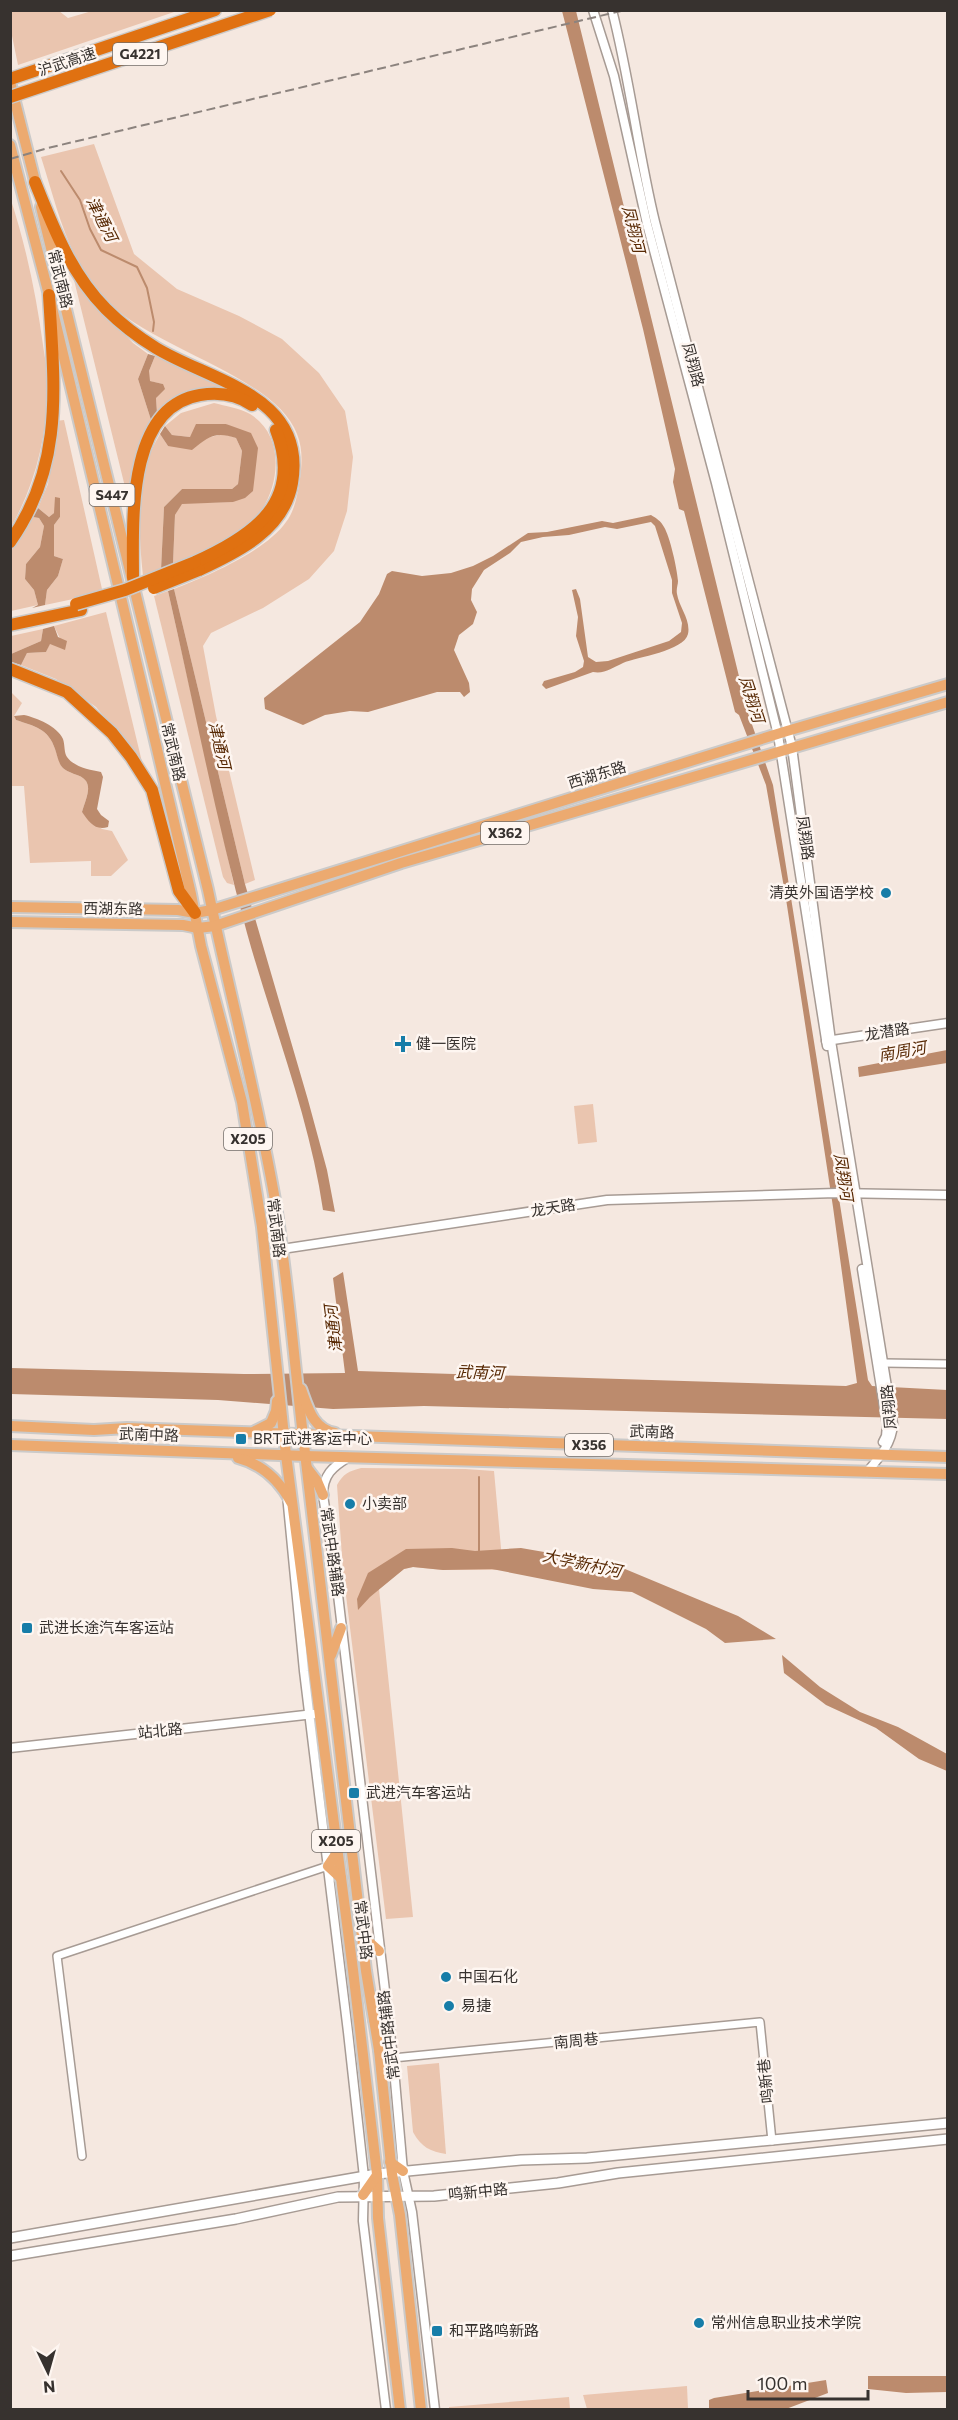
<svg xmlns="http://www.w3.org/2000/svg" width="958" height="2420" font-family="Commissioner,'Noto Sans SC',sans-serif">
	<rect width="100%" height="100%" fill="#f5e8e0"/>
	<g fill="#eac5af">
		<polygon points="10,11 59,11 68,18 92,11 177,11 18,65 11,31"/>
		<path d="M94,144L134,254L177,289L239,316L282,339L319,373L345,411L353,457L347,511L334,551L309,579L263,608L211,633L203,646L216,716L255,880L245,884L174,589C207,576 266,551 286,522C295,511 298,492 300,479C302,464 303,449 297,434C275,375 148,348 103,297C67,258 57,207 41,157Z"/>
		<path d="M10,197C26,246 36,294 43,345C45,360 49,376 48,391C46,439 35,485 11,527Z"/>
		<polygon points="74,280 133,343 148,354 138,379 151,420 139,448 127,495"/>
		<polygon points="155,356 222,386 221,390 187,393 157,413 156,398 163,384 149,381 149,371"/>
		<path d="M214,403C225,406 240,408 250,414C287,436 280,492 254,520C233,542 200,552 173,564L175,515L182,503L233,502L257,448L226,424L190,437L172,435L165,426L181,413Z"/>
		<polygon points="64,420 102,589 78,598 45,605 47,590 58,576 63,559 54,556 54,525 60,517 54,513 49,517 38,508 48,484 56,421"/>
		<path d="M160,434L168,446L224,434L236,438L242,451L238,484L232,489H182L164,507L161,570L143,576C139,539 137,500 146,464C149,454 155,443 160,434Z"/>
		<polygon points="33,517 39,518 44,526 40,547 26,564 25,579 34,590 38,605 11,611 11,551"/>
		<polygon points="168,591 234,885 227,883 223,877 154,596"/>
		<polygon points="106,612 142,762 96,707 56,679 21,665 27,653 46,652 50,643 65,649 54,626"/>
		<polygon points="43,629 41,641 11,654 11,636"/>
		<path d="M10,691L22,703L14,716L16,720C34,726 49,729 55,749C57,754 59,762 62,767C64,770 70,772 74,774C96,780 87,795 82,812L102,829L112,831L128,860L111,876H91V861L30,863L24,786H11Z"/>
		<polygon points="593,1104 597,1142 578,1144 574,1106"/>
		<path d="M361,1468L465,1469L494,1471L503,1570H443L413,1567L404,1569L379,1589L413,1917L386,1919L343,1571L337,1485C343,1474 349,1471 361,1468Z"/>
		<path d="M439,2063L446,2154C431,2152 421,2147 413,2132L407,2066Z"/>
		<polygon points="687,2386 688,2409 587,2409 583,2395"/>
		<polygon points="569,2397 570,2409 449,2410 449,2407"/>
	</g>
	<g fill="#bc8b6d">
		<polygon points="562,11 576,11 748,713 773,785 868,1380 872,1386 947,1390 947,1419 424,1406 333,1409 218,1400 11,1394 11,1368 244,1374 345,1373 333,1278 343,1272 358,1371 846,1386 857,1383 833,1207 786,899 766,785 739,715 735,712 684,511 679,509 673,482 675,469 643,329"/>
		<polygon points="148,354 155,356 149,371 150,381 163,384 165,389 156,398 157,413 151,420 138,379"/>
		<path d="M196,424H226L251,433L258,448L253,491L245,498L233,502L182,504L175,515L173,564L161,570L164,507L182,489H232L238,484L242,451L236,438C215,431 208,437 192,450L168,446L160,434L165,426L172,435L190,437Z"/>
		<polygon points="55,497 60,498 60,517 54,525 54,556 63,559 58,576 47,590 45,605 32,608 38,605 34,590 25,579 26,564 40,547 44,526 39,518 33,517 38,508 49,517 54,513"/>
		<path d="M651,515C656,518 661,521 664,527C670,537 677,568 678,581C678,585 676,589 677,594C679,607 691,620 688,634C684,651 637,657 623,663C612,668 605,674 593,672L546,689L542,685L544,681L575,672L583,667L584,661L576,636L578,617L572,590L576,589L580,599L588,657L596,662L608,661L669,641L681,632L682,623L672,593V580L655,526L651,522L617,529L605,527L569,535L543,537L521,542L510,553L484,570L472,589L471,600L477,612L473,624L459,635L454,650L469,683L470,692L464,697L460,692H437L368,712L350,711L325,715L303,725L265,709L264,698L360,622L379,594L387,574L392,571L422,576L451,573L473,566L493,556L528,533L547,532L602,521L613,523Z"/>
		<path d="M174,589L245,884L308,1100L327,1170L335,1212L323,1210C310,1118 272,1023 247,933C216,820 194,705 168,591Z"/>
		<polygon points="54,626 58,637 67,641 65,650 50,644 46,652 27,653 21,665 11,662 11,654 41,641 43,629"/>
		<path d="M24,715C37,718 57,726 63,739C65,745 64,753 67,757C74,767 90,770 101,772L103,777L97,809L101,815L109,821L108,827C95,831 89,822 82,812C87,795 96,780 74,774C70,772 64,770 62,767C58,762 57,754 55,749C49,729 34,726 16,720L14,716Z"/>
		<polygon points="947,1050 947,1063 859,1077 858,1067"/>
		<polygon points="452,1548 475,1551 521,1548 596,1561 625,1569 738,1616 776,1639 725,1643 706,1629 632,1592 593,1589 492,1569 443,1570 413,1567 404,1569 370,1597 358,1610 357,1599 368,1573 406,1549"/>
		<polygon points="782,1655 820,1687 860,1712 898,1727 947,1754 947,1771 919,1759 876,1728 826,1705 784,1673"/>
		<polygon points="868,2376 947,2376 947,2392 906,2393 868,2389"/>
		<polygon points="826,2380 828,2393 786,2409 709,2409 709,2400 714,2398"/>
	</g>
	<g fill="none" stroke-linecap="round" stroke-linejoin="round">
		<g stroke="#bc8b6d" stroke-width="2">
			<polyline points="61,171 80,200 90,229 101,250 137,267 147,288 154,322 153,331"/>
			<polyline points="479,1477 479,1552"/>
		</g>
		<defs>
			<g id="minor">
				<polyline points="884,1363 948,1364"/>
				<polyline points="393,2058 760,2022 772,2141"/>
				<polyline points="82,2156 57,1956 328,1866"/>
			</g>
			<g id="tertiary">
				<polyline points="593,10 614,76 647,224 716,483 778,735 827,1046"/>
				<path d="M612,10C630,80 638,152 655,222L792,747L831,1041L893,1424C892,1443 880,1457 867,1472"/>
				<polyline points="826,1041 948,1023"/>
				<polyline points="282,1249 607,1200 836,1193 948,1195"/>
				<polyline points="862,1269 887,1425 886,1436 883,1442"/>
				<path d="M349,1457C332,1467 323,1475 323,1495L336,1578L393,2058L403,2171L412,2212L435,2410"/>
				<polyline points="287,1495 304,1671 348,2032 364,2177 363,2221 386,2410"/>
				<polyline points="10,1748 314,1714"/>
			</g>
			<g id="secondary">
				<polyline points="10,2238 377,2174 521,2160 587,2158 948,2123"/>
				<polyline points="10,2256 236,2219 338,2197 434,2196 558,2183 618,2173 948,2139"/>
			</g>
			<g id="primary">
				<polyline points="10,82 37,189"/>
				<polyline points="10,145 49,295 153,732 191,894 201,946 242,1102 262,1227 286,1455 353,1970 377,2174 378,2218 400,2410"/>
				<path d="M41,207L208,890C230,995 258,1100 276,1206C288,1282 294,1359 303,1436C324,1614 346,1792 366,1971L379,2050L392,2174L400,2215L421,2410"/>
				<polyline points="10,907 178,910 195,913 212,910 787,731 948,684"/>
				<polyline points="10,922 183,925 198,928 215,926 401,863 948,702"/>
				<path d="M301,1389C308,1408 313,1429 335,1433"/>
				<polyline points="10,1426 94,1430 127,1428 948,1457"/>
				<polyline points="255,1431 271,1423 276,1411 277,1401"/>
				<polyline points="10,1445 305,1456 948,1474"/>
				<path d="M238,1458C261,1464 279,1480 291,1502"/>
				<polyline points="307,1468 317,1481 323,1495"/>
				<polyline points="331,1655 341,1628"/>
				<polyline points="338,1851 328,1866 341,1878"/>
				<polyline points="362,1936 379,1951"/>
				<polyline points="374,2020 389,2031 379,2050"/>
				<polyline points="390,2162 403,2171"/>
				<polyline points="363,2195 377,2175"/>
			</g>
			<g id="motorway">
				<polyline points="10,79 215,10"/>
				<path d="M35,182C53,227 71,274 106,309C121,324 138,337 156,348C212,382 307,395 292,483C284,530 238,552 199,570"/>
				<path d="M10,542C65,464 54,385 49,295"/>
				<path d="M195,562C253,536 304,502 276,430"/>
				<path d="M133,578C133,523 126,407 200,395C219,392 236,394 252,405"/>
				<polyline points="10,625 81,610"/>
				<polyline points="10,669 67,692 112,733 131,757 152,790 179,891 195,913"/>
			</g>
		</defs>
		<use href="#minor" stroke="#a79b94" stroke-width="10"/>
		<use href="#tertiary" stroke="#a79b94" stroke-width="11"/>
		<use href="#secondary" stroke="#a79b94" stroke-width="12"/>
		<use href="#primary" stroke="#cbcac9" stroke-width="14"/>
		<use href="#motorway" stroke="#cbcac9" stroke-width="15"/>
		<use href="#minor" stroke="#fff" stroke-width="7"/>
		<use href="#tertiary" stroke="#fff" stroke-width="8"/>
		<use href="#secondary" stroke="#fff" stroke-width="9"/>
		<use href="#primary" stroke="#ecaa70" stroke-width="10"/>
		<use href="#motorway" stroke="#e07111" stroke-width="12"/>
		<polyline stroke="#8c837e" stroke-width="2" stroke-dasharray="9 4.5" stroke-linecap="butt" points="10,159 48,148 625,10"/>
		<defs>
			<g id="motorway-bridge">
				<polyline points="10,97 270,10"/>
				<polyline points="154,588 199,570"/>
				<polyline points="76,604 125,590 195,562"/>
			</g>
		</defs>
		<use href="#motorway-bridge" stroke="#cbcac9" stroke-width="15" stroke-linecap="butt"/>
		<use href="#motorway-bridge" stroke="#e07111" stroke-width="12"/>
	</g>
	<g fill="#177da8" stroke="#fef6f1" stroke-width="2">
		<circle cx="886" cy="893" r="6"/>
		<path d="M400 1035h6v6h6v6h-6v6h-6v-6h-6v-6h6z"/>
		<rect x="235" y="1433" width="12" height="12" rx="3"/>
		<circle cx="350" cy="1504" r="6"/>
		<rect x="21" y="1622" width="12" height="12" rx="3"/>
		<rect x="348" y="1787" width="12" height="12" rx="3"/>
		<circle cx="446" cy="1977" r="6"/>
		<circle cx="449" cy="2006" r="6"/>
		<circle cx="699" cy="2323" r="6"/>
		<rect x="431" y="2325" width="12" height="12" rx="3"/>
	</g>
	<g text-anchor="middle" stroke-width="5" stroke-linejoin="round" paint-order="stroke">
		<g fill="#fef6f1" stroke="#736d69" stroke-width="1.5">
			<rect x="113" y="43" width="54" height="22" rx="4.5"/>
			<rect x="89.5" y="484" width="45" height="22" rx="4.5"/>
			<rect x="481" y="822" width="48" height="22" rx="4.5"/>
			<rect x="224" y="1128" width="48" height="22" rx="4.5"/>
			<rect x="565" y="1434" width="48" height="22" rx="4.5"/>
			<rect x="312" y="1830" width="48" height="22" rx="4.5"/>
		</g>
		<g font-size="14" font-weight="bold" fill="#37322f">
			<text x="140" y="59">G4221</text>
			<text x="112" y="500">S447</text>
			<text x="505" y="838">X362</text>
			<text x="248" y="1144">X205</text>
			<text x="589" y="1450">X356</text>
			<text x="336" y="1846">X205</text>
		</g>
		<g font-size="15" fill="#37322f" stroke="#fef6f1">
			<text transform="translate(67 62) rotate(-18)" y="5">沪武高速</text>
			<text transform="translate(60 279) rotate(76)" y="5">常武南路</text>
			<text transform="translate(693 365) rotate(75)" y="5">凤翔路</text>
			<text transform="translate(173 752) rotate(77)" y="5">常武南路</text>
			<text transform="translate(597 775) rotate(-17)" y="5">西湖东路</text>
			<text transform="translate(805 838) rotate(82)" y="5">凤翔路</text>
			<text transform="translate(113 909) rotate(1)" y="5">西湖东路</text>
			<text transform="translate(887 1032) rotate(-9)" y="5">龙潜路</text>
			<text transform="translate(553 1208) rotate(-9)" y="5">龙天路</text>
			<text transform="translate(276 1228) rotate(83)" y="5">常武南路</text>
			<text transform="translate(889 1407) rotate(-95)" y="5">凤翔路</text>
			<text transform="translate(652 1432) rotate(2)" y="5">武南路</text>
			<text transform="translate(149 1435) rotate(2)" y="5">武南中路</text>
			<text transform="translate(332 1552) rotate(82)" y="5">常武中路辅路</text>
			<text transform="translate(160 1731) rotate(-6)" y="5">站北路</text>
			<text transform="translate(363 1930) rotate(83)" y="5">常武中路</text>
			<text transform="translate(389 2035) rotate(-97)" y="5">常武中路辅路</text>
			<text transform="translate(576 2041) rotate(-6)" y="5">南周巷</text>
			<text transform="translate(766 2081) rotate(-96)" y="5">鸣新巷</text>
			<text transform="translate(478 2192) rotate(-6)" y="5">鸣新中路</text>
		</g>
		<g font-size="15" fill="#37322f" stroke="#fef6f1" text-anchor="start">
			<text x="874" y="898" text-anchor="end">清英外国语学校</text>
			<text x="416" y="1049">健一医院</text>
			<text x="253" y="1444">BRT武进客运中心</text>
			<text x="362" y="1509">小卖部</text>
			<text x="39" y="1633">武进长途汽车客运站</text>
			<text x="366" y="1798">武进汽车客运站</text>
			<text x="458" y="1982">中国石化</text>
			<text x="461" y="2011">易捷</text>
			<text x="711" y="2328">常州信息职业技术学院</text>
			<text x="449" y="2336">和平路鸣新路</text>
		</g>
		<g font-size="16" font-style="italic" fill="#582904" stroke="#fef6f1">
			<text transform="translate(102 219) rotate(63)" y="6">津通河</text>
			<text transform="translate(634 229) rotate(76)" y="6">凤翔河</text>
			<text transform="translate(752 699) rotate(72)" y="6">凤翔河</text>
			<text transform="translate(220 745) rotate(77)" y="6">津通河</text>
			<text transform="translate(902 1051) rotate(-10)" y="6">南周河</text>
			<text transform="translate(844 1177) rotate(81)" y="6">凤翔河</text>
			<text transform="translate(333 1329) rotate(-97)" y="6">津通河</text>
			<text transform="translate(480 1372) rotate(2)" y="6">武南河</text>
			<text transform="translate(582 1563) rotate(12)" y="6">大学新村河</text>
		</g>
	</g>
	<rect width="958" height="2420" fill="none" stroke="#37322f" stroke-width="24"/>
	<g transform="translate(48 2372) rotate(175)" stroke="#fef6f1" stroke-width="4.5" paint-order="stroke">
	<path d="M0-4.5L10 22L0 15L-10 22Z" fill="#37322f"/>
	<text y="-9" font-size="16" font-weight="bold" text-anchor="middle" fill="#37322f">N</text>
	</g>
	<path d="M748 2390v9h120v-9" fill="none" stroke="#37322f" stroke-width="3"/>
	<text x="757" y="2390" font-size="18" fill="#37322f" stroke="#fef6f1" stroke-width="4.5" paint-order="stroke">100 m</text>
</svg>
